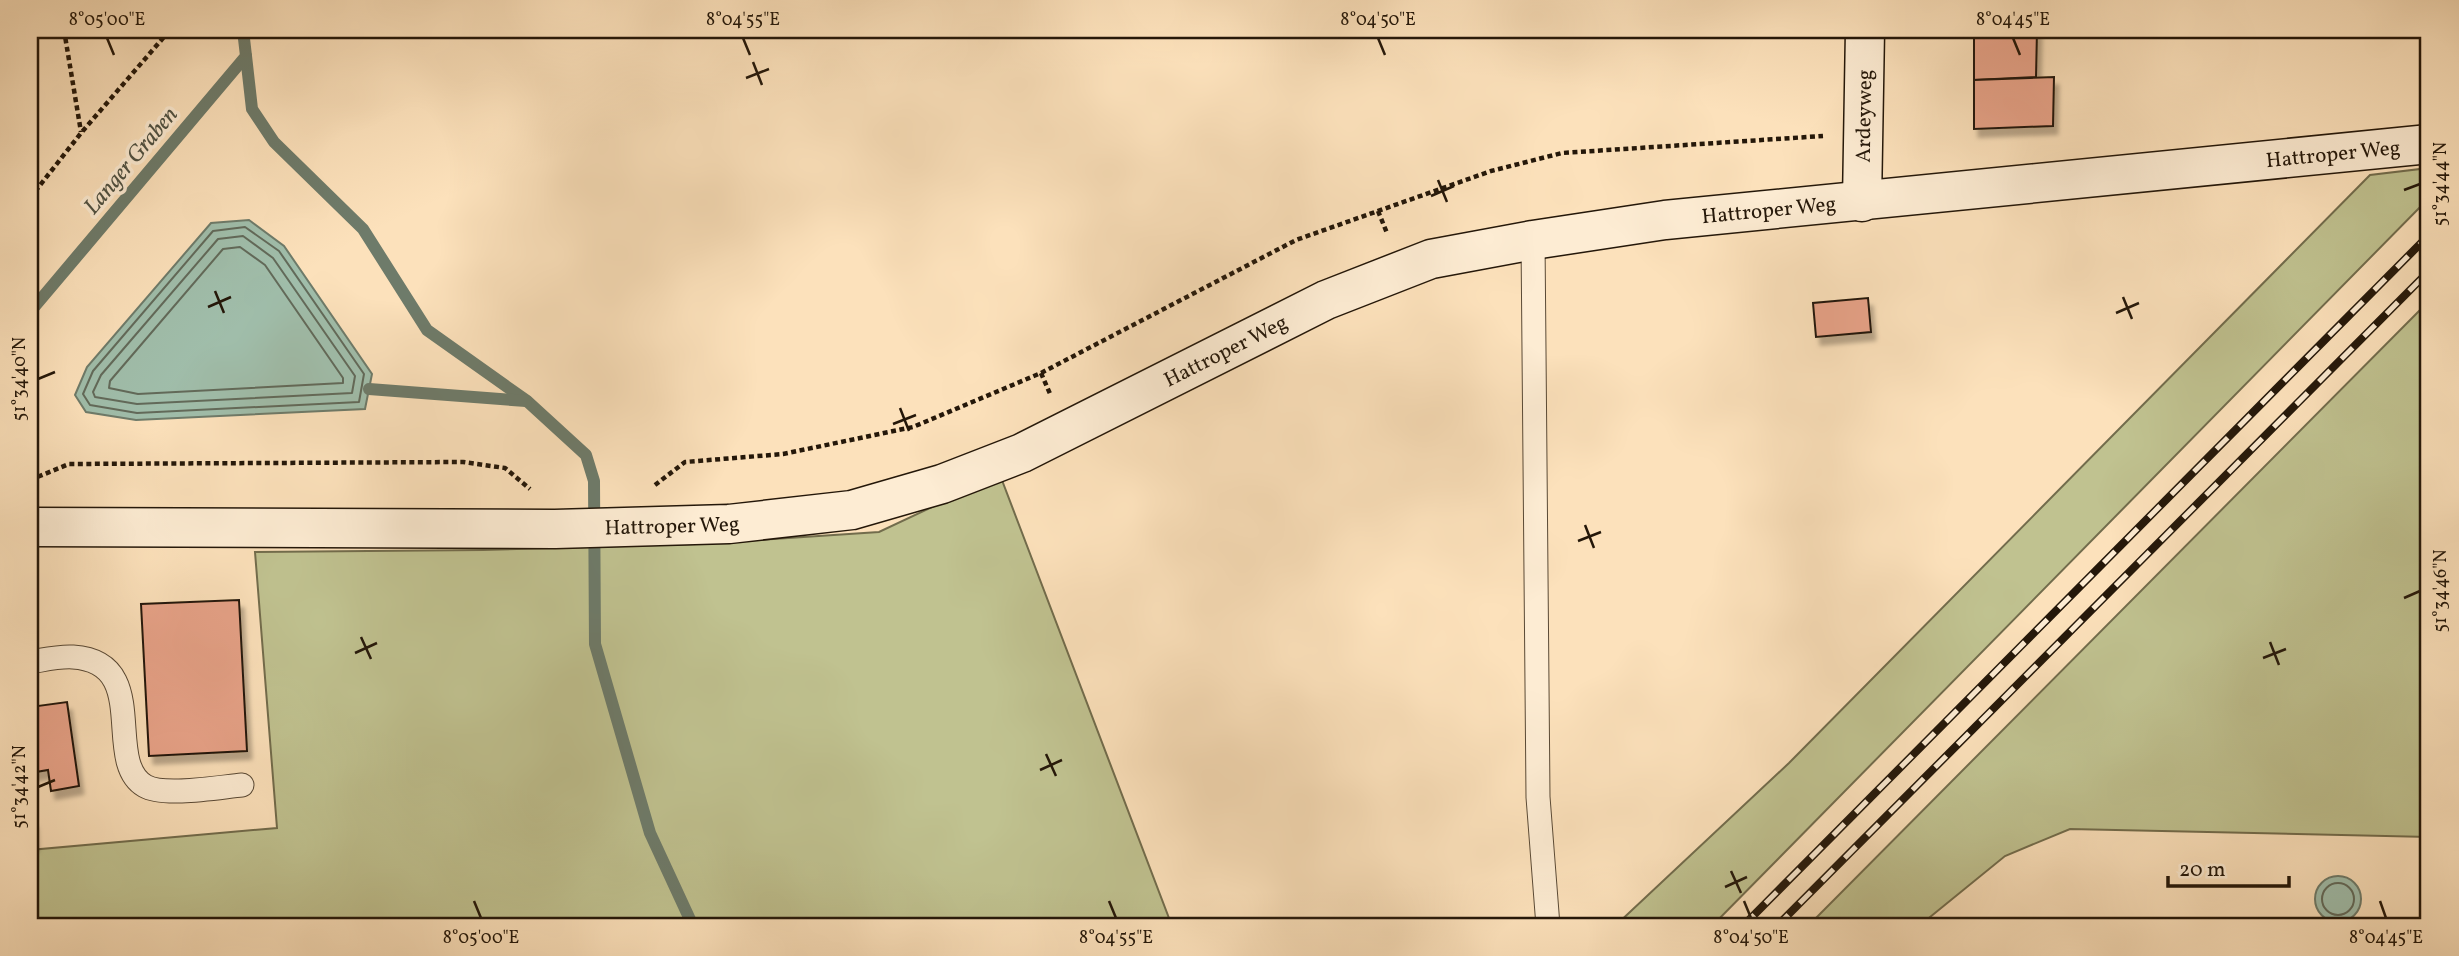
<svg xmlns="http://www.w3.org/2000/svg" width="2459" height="956" font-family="Vollkorn,serif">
	<defs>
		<filter id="shadow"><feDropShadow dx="4.5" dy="8" stdDeviation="2" flood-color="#0004"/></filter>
	</defs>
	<rect width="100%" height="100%" fill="#fce1bb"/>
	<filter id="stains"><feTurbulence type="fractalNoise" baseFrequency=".00286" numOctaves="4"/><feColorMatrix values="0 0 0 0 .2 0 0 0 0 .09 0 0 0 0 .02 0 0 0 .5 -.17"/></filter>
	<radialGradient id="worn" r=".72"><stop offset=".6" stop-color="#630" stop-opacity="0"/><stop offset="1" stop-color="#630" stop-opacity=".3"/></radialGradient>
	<g fill="#c0c290" stroke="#726c4c" stroke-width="2">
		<polygon points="2429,168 2429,198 1712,926 1615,926 1789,763 2370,175"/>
		<polygon points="2429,301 2429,837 2070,829 2005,856 1919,926 1808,926"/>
		<polygon points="1000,475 1172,926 30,926 30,850 277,828 255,552 483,550 696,544 879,532"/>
	</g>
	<g fill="#a0beab" stroke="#6e7b6a" stroke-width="2">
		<polygon points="249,220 284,246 372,374 365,409 136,420 86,412 75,395 87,367 211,223"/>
		<circle cx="2338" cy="899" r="23"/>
	</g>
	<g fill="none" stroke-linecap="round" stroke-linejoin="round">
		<g stroke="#626a5a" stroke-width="2">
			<polygon points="245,227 279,251 364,374 359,402 137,413 90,405 83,394 93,371 213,231"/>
			<polygon points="243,236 273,258 355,376 352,393 137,404 95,397 93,392 101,375 218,239"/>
			<polygon points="240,247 265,265 343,378 343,383 138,394 109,388 110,381 223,249"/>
			<circle cx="2338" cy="899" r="16"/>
		</g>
		<g stroke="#6e7b6a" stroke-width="12">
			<polyline points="246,56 252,109 274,142 363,229 427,330 527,401 586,455 594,481 595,644 650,833 693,926"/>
			<polyline points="30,312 246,56 243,30"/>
			<polyline points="369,389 526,401"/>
		</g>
	</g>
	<g fill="#e8a389" stroke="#241709" stroke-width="2" filter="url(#shadow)">
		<polygon points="1974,30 2037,30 2036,77 1974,80"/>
		<polygon points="2054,77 2053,126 1974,129 1974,80"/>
		<polygon points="1868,298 1871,332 1816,337 1813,303"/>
		<polygon points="239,600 247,751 149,756 141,604"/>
		<polygon points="67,702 79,786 51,791 48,770 30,773 30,707"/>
		<polygon points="30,820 33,820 34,843 30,844"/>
	</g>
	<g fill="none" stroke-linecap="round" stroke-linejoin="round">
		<defs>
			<g id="service">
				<polyline points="1533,240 1538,797 1548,926"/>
				<path d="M30,662C43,660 59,656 73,657C153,662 102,761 145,786C164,797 220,787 242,785"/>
			</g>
			<g id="secondary">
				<path id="s1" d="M1862,202L1865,30"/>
				<path id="s2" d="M30,527L555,529L729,524L852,510L942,484L1022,453L1326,300L1431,259L1533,240L1665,220L2429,144"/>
			</g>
		</defs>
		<use href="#service" stroke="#5a4a36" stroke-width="25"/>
		<use href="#secondary" stroke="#241709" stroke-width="41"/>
		<g stroke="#241709" stroke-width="4.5" stroke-dasharray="5 3.5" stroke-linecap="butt">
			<polyline points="64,30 81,132"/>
			<polyline points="30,198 81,133 170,30"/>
			<polyline points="1378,211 1387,233"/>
			<polyline points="1041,373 1051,396"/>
			<polyline points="30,480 69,464 463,462 505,468 530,489"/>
			<polyline points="655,485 685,462 783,454 913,427 1041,373 1296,240 1491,171 1562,153 1823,136"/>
		</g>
		<use href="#service" stroke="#fdecd3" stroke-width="23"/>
		<use href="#secondary" stroke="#fdecd3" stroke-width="38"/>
		<defs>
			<g id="rail">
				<polyline points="1743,926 2429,235"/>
				<polyline points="1777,926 2429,271"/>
			</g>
		</defs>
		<use href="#rail" stroke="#241709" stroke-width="8"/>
		<use href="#rail" stroke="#fdecd3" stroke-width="5" stroke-dasharray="16" stroke-linecap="butt"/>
	</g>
	<path fill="none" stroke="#241709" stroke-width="2.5" d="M107,38L114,55M743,38L750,55M1378,38L1385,55M2013,38L2020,55M753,62L762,85M746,78L769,69M1438,180L1447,202M2404,190L2420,184M1431,196L1454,186M215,291L224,313M2123,297L2132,319M208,307L231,297M2116,313L2139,303M38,379L55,372M900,408L909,431M893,424L916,415M1585,525L1594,548M1578,541L1601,532M2404,598L2420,591M361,637L371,659M2270,642L2279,665M355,653L377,643M2263,658L2286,649M1046,754L1056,776M1040,770L1062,760M38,787L55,780M1731,871L1741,893M1725,887L1747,877M474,901L481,918M1109,901L1116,918M1744,901L1751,918M2380,901L2386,918"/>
	<g text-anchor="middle" stroke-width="7" stroke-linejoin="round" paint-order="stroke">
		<g font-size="21" fill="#241709" stroke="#fdecd3">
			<text dy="7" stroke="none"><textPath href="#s1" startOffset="86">Ardeyweg</textPath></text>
			<text dy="7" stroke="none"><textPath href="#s2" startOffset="2364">Hattroper Weg</textPath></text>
			<text dy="7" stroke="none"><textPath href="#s2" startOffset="1797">Hattroper Weg</textPath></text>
			<text dy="7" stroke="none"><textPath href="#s2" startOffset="1230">Hattroper Weg</textPath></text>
			<text dy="7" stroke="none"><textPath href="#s2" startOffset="642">Hattroper Weg</textPath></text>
		</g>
		<g font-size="23" font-style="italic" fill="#4f5142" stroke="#fdecd3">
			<text transform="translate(130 160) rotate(-50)" y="8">Langer Graben</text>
		</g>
	</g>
	<rect width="2459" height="956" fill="none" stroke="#fce1bb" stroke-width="77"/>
	<path d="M2168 876v10h121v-10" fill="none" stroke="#241709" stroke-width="3.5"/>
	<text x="2179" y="876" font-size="21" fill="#241709" stroke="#fdecd3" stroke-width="5" paint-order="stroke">20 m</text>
	<rect x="38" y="38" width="2382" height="880" fill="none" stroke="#241709" stroke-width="2.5"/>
	<g font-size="18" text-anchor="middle" fill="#241709">
		<text x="107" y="25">8°05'00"E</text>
		<text x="743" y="25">8°04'55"E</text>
		<text x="1378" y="25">8°04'50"E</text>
		<text x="2013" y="25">8°04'45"E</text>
		<text transform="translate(2440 184) rotate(-90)" y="6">51°34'44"N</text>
		<text transform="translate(19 379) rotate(-90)" y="6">51°34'40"N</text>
		<text transform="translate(2440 591) rotate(-90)" y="6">51°34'46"N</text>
		<text transform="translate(19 787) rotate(-90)" y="6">51°34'42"N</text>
		<text x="481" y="943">8°05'00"E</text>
		<text x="1116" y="943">8°04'55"E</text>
		<text x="1751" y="943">8°04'50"E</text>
		<text x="2386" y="943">8°04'45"E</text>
	</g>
	<rect width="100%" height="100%" filter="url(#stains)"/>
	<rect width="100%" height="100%" fill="url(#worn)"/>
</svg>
